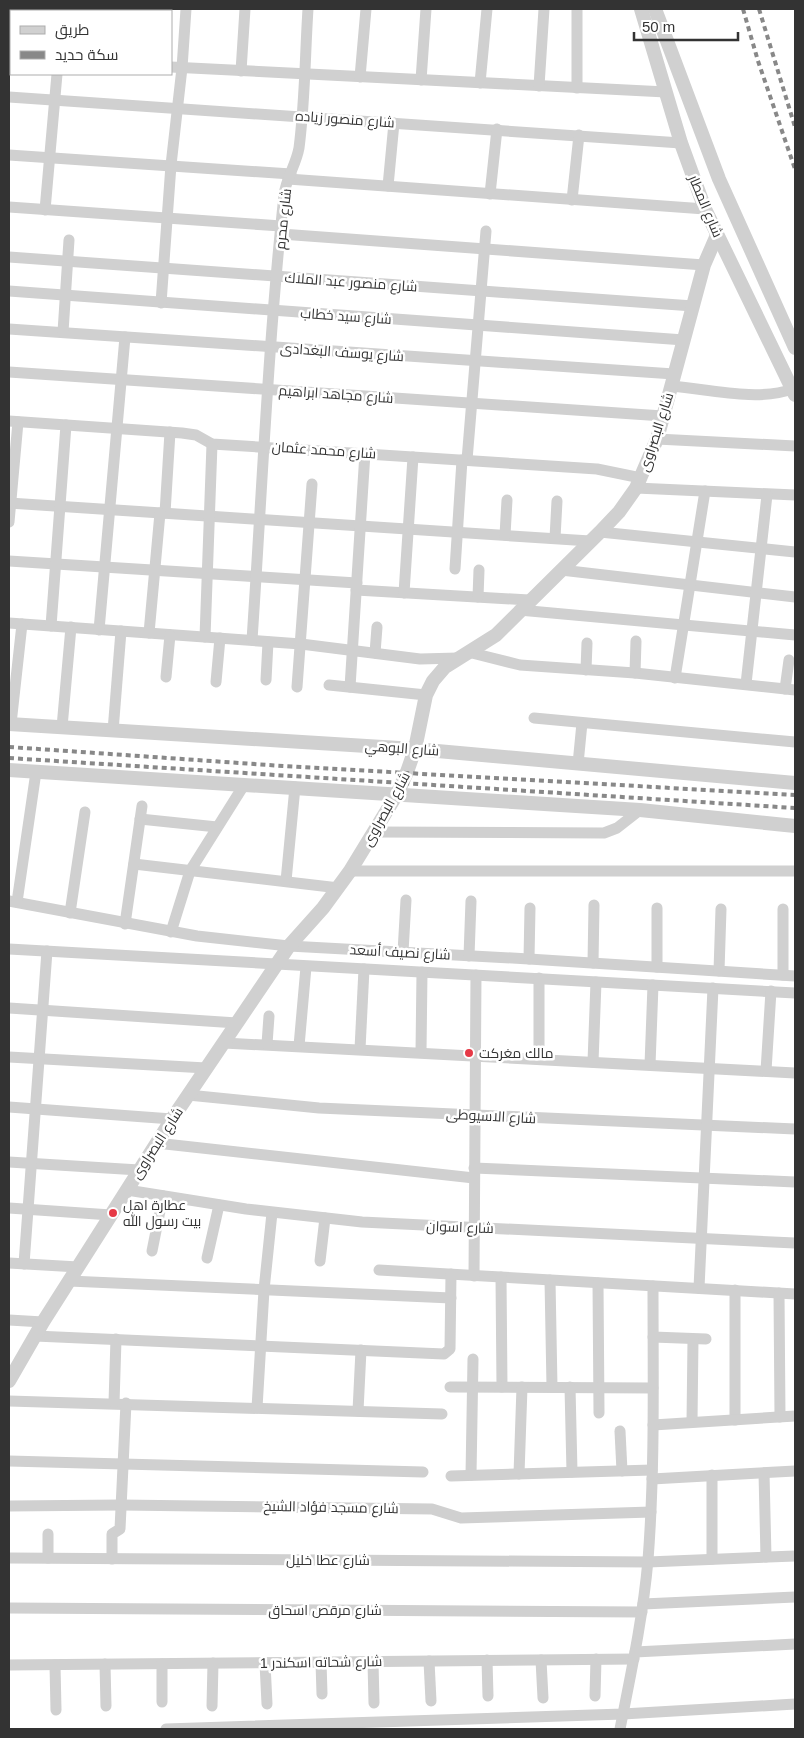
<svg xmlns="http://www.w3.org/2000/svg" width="804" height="1738" font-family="Arial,Cairo,sans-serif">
	<rect width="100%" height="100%" fill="#fff"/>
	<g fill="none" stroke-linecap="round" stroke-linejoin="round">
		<g stroke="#d0d0d0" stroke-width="11">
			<polyline points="62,11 62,9"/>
			<polyline points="119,11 119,9"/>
			<polyline points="9,53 11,53"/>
			<polyline points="171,67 666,92"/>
			<polyline points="241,71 245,9"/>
			<polyline points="360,77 366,9"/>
			<polyline points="421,80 426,9"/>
			<polyline points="480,83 487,9"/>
			<polyline points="539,86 544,9"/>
			<polyline points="577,88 577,9"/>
			<polyline points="9,97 681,143"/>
			<polyline points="9,155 291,174"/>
			<polyline points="288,179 705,209"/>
			<polyline points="388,186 394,123"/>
			<polyline points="490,194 497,129"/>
			<polyline points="572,200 579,135"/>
			<polyline points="9,207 281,226"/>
			<polyline points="45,210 57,74"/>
			<polyline points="281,234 704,265"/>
			<polyline points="9,257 693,306"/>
			<polyline points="9,291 684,340"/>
			<polyline points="161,303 171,165 182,68 186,9"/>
			<polyline points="9,329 674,374"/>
			<polyline points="63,332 69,240"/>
			<polyline points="9,372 663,416"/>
			<path d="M671,386C707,389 759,402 792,389"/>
			<polyline points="9,421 182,433 196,435 212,444 597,469 641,478"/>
			<polyline points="657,439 795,446"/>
			<polyline points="467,460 486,231"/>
			<polyline points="636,488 795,495"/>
			<polyline points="9,503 590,541"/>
			<polyline points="165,513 170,432"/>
			<polyline points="9,522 18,422"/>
			<polyline points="600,532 795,552"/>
			<polyline points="505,535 507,500"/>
			<polyline points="555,538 557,501"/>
			<polyline points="9,561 357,583"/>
			<polyline points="455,569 462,460"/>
			<polyline points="561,570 795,597"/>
			<polyline points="356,590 529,600"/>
			<polyline points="404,593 413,457"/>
			<polyline points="478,597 479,570"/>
			<polyline points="519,610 795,635"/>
			<polyline points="9,623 301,644 420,659 458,658"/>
			<polyline points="51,626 66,425"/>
			<polyline points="99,630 125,337"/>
			<polyline points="149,633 160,513"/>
			<polyline points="205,637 212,444"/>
			<path d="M252,640C262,492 268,343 284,195C286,178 296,165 299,148C305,102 305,55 308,9"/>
			<polyline points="468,652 520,665 635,673 795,690"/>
			<polyline points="375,653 377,627"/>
			<polyline points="586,670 587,643"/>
			<polyline points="635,673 636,641"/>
			<polyline points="166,677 170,635"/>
			<polyline points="675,678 705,491"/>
			<polyline points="266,680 268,642"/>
			<polyline points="216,682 220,638"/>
			<polyline points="746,684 767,495"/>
			<polyline points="329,685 426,695"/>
			<polyline points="297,687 312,484"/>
			<polyline points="350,687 365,453"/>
			<polyline points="785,689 789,660"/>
			<polyline points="534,718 795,742"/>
			<polyline points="11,724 22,624"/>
			<polyline points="62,727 71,627"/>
			<polyline points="113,731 121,631"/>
			<polyline points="578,764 582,723"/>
			<polyline points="140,819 217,827"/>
			<polyline points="374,832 604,833 617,828 640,810"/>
			<polyline points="134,864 339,888"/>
			<polyline points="350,871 795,871"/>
			<polyline points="286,881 295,787"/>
			<polyline points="9,901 197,936 289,946 529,959 795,976"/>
			<polyline points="17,902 36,772"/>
			<polyline points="70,913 85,812"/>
			<polyline points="125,924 142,806"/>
			<polyline points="171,932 190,871 244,785"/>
			<polyline points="9,949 795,993"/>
			<polyline points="403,952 406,900"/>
			<polyline points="469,956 471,901"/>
			<polyline points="529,959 530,908"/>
			<polyline points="593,963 594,905"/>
			<polyline points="657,967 657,908"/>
			<polyline points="719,971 721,909"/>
			<polyline points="783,975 783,909"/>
			<polyline points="9,1008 237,1023"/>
			<polyline points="224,1043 795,1073"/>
			<polyline points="267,1044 269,1016"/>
			<polyline points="299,1046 306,967"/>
			<polyline points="360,1049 364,969"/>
			<polyline points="421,1052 422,972"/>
			<polyline points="9,1057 206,1068"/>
			<polyline points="539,1059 539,978"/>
			<polyline points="593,1062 596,982"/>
			<polyline points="650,1065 653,985"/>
			<polyline points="766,1071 771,991"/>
			<polyline points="188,1095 319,1108 795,1129"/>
			<polyline points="9,1107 172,1119"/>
			<polyline points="156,1143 474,1178"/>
			<polyline points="9,1162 139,1170"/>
			<polyline points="474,1168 795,1182"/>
			<polyline points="127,1190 246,1209 362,1222 795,1243"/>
			<polyline points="9,1208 111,1215"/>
			<polyline points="152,1251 163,1196"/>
			<polyline points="207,1258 219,1205"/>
			<polyline points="320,1261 325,1218"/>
			<polyline points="9,1263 78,1267"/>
			<polyline points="24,1264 47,951"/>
			<polyline points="379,1270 795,1294"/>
			<polyline points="474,1276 476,975"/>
			<polyline points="501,1277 502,1387"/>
			<polyline points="550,1280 552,1387"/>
			<polyline points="69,1281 451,1298"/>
			<polyline points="598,1283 599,1413"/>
			<polyline points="699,1288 713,988"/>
			<polyline points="735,1290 735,1420"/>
			<polyline points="779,1293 780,1417"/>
			<polyline points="9,1320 43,1322"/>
			<polyline points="35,1336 444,1354 450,1349 451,1274"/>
			<polyline points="653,1337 706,1339"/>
			<polyline points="450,1387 653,1388"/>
			<polyline points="570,1387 572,1472"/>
			<polyline points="9,1401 442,1414"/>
			<polyline points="114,1403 116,1339"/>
			<polyline points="257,1408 264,1290 272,1213"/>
			<polyline points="358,1411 361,1350"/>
			<polyline points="692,1422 693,1339"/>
			<polyline points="653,1425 795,1416"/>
			<polyline points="620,1431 622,1471"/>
			<polyline points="9,1461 423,1472"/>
			<polyline points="764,1473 766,1557"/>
			<polyline points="519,1474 522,1387"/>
			<polyline points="471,1475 473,1359"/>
			<polyline points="451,1476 652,1470"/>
			<polyline points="652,1479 795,1471"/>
			<polyline points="9,1506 121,1505 432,1509 461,1518 651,1512"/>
			<polyline points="9,1558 648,1562 795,1556"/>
			<polyline points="48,1558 48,1534"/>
			<polyline points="112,1559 112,1534 120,1529 126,1403"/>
			<polyline points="712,1559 712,1475"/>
			<polyline points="643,1604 795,1597"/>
			<polyline points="9,1608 642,1612"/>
			<polyline points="635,1652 795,1644"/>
			<polyline points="487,1660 488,1696"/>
			<polyline points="541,1660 543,1698"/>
			<polyline points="429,1661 431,1701"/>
			<polyline points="321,1662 322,1694"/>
			<polyline points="373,1662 374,1703"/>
			<polyline points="265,1663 267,1704"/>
			<polyline points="105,1664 106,1706"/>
			<polyline points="9,1665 634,1659"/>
			<polyline points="55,1665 56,1710"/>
			<polyline points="595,1696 596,1659"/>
			<polyline points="162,1702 162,1664"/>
			<polyline points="212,1706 213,1663"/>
			<polyline points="166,1729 623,1714 795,1704"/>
			<path d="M620,1729C631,1673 643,1617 648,1560C655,1469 653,1377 653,1286"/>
		</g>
		<g stroke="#d0d0d0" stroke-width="14">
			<polyline points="641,9 681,143 705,209 795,395"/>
			<polyline points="655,9 719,179 795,348"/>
			<polyline points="9,724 415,749 795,783"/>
			<polyline points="9,770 640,810 795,826"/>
			<polyline points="9,1381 43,1322 172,1119 289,946 323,908 350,871 397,794 407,772 415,749 426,695 433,681 445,667 496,635 600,532 619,512 636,488 657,439 704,265 717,235"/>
		</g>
		<g stroke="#888" stroke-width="4" stroke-dasharray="5 4" stroke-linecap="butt">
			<polyline points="743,9 758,61 795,169"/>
			<polyline points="759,9 795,127"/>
			<polyline points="9,747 283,766 795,795"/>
			<polyline points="9,758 795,808"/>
		</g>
	</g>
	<g fill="#e63946" stroke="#fff" stroke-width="2">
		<circle cx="469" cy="1053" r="5"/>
		<circle cx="113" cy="1213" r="5"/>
	</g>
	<g text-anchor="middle" stroke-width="5" stroke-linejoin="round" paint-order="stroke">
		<g font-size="14" fill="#333" stroke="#fff">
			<text transform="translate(345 119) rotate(4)" y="5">شارع منصور زياده</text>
			<text transform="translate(706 206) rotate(67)" y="5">شارع المطار</text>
			<text transform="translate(283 219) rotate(-84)" y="5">شارع محرم</text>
			<text transform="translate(351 282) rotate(4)" y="5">شارع منصور عبد الملاك</text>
			<text transform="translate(346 316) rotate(4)" y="5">شارع سيد خطاب</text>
			<text transform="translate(342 352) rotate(4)" y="5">شارع يوسف البغدادى</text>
			<text transform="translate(336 394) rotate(4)" y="5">شارع مجاهد ابراهيم</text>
			<text transform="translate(656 432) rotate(-72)" y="5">شارع البصراوى</text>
			<text transform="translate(324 450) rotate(4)" y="5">شارع محمد عثمان</text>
			<text transform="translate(402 748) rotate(4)" y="5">شارع البوهي</text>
			<text transform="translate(386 809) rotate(-61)" y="5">شارع البصراوى</text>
			<text transform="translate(400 952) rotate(3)" y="5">شارع نصيف أسعد</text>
			<text transform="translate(491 1116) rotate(3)" y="5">شارع الاسيوطى</text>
			<text transform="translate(157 1143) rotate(-57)" y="5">شارع البصراوى</text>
			<text transform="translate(460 1227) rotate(2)" y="5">شارع اسوان</text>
			<text transform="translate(331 1507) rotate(1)" y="5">شارع مسجد فؤاد الشيخ</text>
			<text x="328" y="1565">شارع عطا خليل</text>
			<text x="325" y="1615">شارع مرقص اسحاق</text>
			<text transform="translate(321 1662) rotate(-1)" y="5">شارع شحاته اسكندر 1</text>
		</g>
		<g font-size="14" fill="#333" stroke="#fff" text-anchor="start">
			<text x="479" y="1058">مالك مغركت</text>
			<text x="123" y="1210">عطارة اهل<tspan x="123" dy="16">بيت رسول الله</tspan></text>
		</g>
	</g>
	<rect width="804" height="1738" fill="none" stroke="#333333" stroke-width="20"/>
	<rect x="10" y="10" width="162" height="65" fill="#ffffff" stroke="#adadad"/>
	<rect x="20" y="26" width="25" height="8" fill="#d0d0d0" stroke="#adadad"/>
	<text x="55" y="35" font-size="15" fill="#333333">طريق</text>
	<rect x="20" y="51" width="25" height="8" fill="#888888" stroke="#adadad"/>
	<text x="55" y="60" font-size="15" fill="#333333">سكة حديد</text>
	<path d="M634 32v8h104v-8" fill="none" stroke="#333333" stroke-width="2.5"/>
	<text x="642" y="32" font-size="15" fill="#333333" stroke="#ffffff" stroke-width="4" paint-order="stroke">50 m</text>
</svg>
